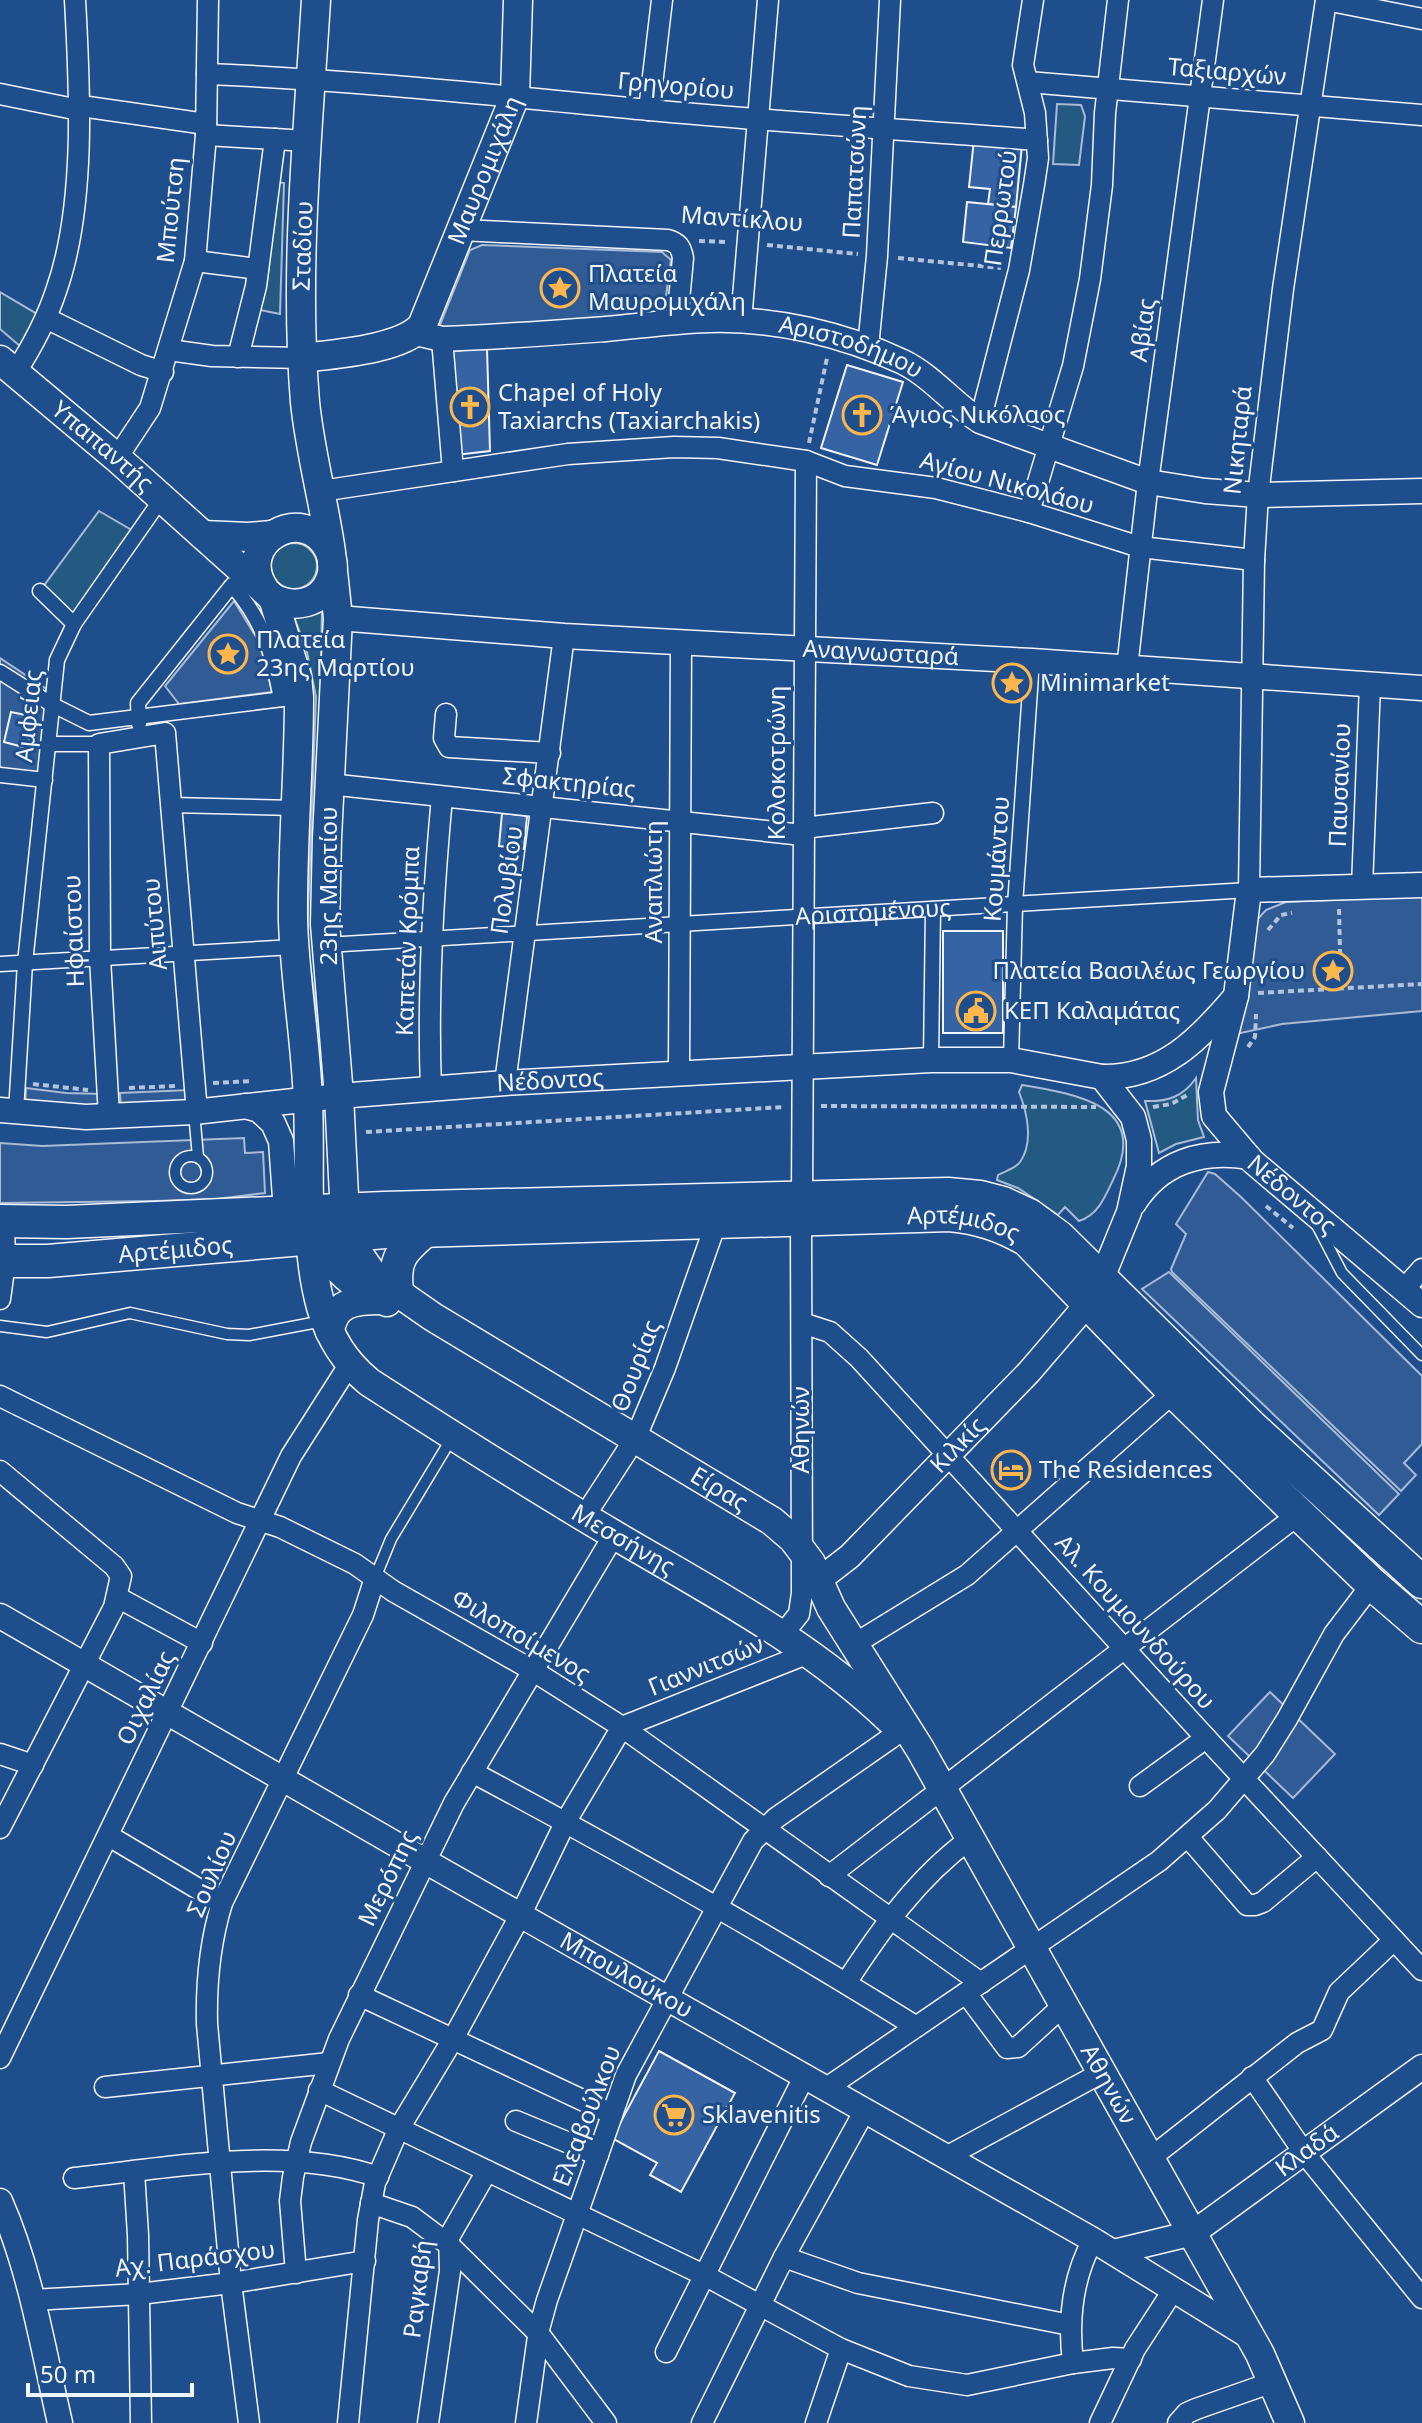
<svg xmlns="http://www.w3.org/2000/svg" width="1422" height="2423" font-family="'Noto Sans',sans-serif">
	<rect width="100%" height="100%" fill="#1f4e8c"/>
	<g fill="#245a82" stroke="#a8bbd7" stroke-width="2">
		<polygon points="1057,104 1081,105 1085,116 1079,165 1053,164"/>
		<polygon points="277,182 284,183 280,314 260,310"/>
		<polygon points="0,292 37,314 21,347 0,329"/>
		<polygon points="99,511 135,532 74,624 40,591"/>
		<circle cx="294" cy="566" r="23"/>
		<polygon points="322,606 317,898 322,1051 307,941 316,697 307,652 292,611"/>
		<path d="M1196,1078L1198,1120L1204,1137L1176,1144L1159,1153L1145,1101C1167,1102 1183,1097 1196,1078Z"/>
		<path d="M1022,1085C1077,1094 1151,1106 1113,1180C1105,1197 1098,1215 1079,1221L1065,1207L1058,1215L1018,1188L997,1180L998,1175C1005,1171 1015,1169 1020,1162C1034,1142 1027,1112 1019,1092Z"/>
	</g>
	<g fill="#305b95" stroke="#a8bbd7" stroke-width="2">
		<polygon points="482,245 662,252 671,260 663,318 438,330 470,250"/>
		<polygon points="234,601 261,645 272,692 179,704 165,686"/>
		<polygon points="0,658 57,696 48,786 0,780"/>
		<polygon points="1422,896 1422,1011 1282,1024 1236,1034 1255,922 1266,910 1286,902"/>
		<polygon points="26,1088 66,1093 104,1094 104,1109 25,1105"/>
		<polygon points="189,1090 190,1106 121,1108 120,1093"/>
		<polygon points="244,1138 245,1153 263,1152 265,1193 217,1199 156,1201 0,1203 0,1143 42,1146"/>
		<polygon points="1208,1172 1215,1174 1241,1197 1422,1376 1422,1444 1404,1463 1416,1475 1401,1491 1172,1272 1171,1269 1186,1234 1176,1224"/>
		<polygon points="1169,1272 1399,1494 1379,1515 1142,1289"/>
		<polygon points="1270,1692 1335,1754 1293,1798 1228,1736"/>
	</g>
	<g fill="#3563a3" stroke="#f2f6ff" stroke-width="2">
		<polygon points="974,139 1022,145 1016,207 988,204 990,189 969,187"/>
		<polygon points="967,202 1016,207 1011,248 963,242"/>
		<polygon points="487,348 490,451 456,455 449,357 453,351"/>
		<polygon points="847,365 903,382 877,465 821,448"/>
		<polygon points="11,712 35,717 27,748 4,742"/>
		<polygon points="502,813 527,816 524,849 499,846"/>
		<rect x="943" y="931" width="60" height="102"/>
		<polygon points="659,2051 735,2093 681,2192 650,2175 657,2163 612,2138"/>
	</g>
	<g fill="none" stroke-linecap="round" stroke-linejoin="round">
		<defs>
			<g id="service">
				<polyline points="194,1112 198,1157"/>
				<circle cx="191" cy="1172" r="16"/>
				<polyline points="1317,1225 1342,1273 1422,1355"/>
				<polyline points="0,1326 47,1332 130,1313 227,1334 249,1335 323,1321"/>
				<polyline points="375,1578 391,1539 453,1436"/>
			</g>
			<g id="pedestrian">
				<polyline points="40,591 74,624"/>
				<polyline points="0,672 51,704 89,723 299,697"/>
				<path d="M139,724L138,703L232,585C264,622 272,652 281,699"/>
				<polyline points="48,744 99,744"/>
				<polyline points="0,775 45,780"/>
				<polyline points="171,805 295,808"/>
				<path id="s1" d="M326,945L1249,890"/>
				<polyline points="0,964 294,947"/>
				<polyline points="931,1060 933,909"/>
				<polyline points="1011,1060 1015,905 1032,661"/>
				<polyline points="16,1112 25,963 57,660 74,624 162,498"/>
			</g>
			<g id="minor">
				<polyline points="1326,0 1422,19"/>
				<path d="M207,74C356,80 502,96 649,110C778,122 908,130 1037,140"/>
				<polyline points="1028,82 1422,115"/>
				<polyline points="0,94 79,110"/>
				<polyline points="81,106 206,124"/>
				<polyline points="649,110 662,0"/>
				<polyline points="206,135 307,141"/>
				<path d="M461,230L668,240C678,243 681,247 683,258L677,322"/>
				<polyline points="195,261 258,269"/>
				<polyline points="46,318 141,365 163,372"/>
				<polyline points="741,321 768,0"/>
				<polyline points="442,339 453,471"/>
				<polyline points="868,347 877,256 890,0"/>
				<polyline points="169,350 212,356 302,358"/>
				<polyline points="238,357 256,286 275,139"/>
				<path d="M15,373C32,347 46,321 56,291C86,207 80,89 75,0"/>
				<polyline points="980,421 1019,270 1034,185 1038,158 1035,113 1023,65 1033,0"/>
				<polyline points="117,458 150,408 195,261 206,135 208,0"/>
				<polyline points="321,491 568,454 674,447 718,448 806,461 845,476 936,488 1029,512 1140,547 1254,560"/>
				<polyline points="1029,512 1073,366 1090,279 1102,185 1105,113 1118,0"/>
				<polyline points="1127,668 1148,482 1213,0"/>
				<polyline points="446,714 444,738 449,747 550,753"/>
				<polyline points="329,784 803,835"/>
				<polyline points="803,828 933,813"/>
				<polyline points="1362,887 1370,684"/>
				<polyline points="1249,890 1254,560 1258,495 1283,289 1326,0"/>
				<polyline points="679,1072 681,643"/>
				<polyline points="505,1083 564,636"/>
				<path d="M431,1089C427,990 433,894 442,797"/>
				<polyline points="109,1116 100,958 99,744 165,733 197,1112"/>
				<polyline points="802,1196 806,461"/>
				<polyline points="1404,1289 1422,1269"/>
				<polyline points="0,1299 5,1262 4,1221"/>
				<polyline points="802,1323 830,1332 859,1358 1206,1738 1422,1970"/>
				<polyline points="0,1396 237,1513 280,1527 355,1564 393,1591 532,1670 622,1727 981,1983"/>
				<polyline points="0,1471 114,1566 121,1576 114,1607 0,1828"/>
				<polyline points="584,1517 636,1437 665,1368 716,1223"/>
				<polyline points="117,1597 202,1643"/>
				<polyline points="783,1634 799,1614 802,1593 801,1220"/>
				<polyline points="853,1645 967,1575 1174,1392"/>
				<polyline points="0,1754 33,1765"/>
				<path d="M472,1772C622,1852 771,1936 915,2026"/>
				<polyline points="1140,1786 1206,1738"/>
				<polyline points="109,1836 222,1903"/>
				<polyline points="1188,1837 1247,1905 1255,1905 1263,1902 1317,1857"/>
				<polyline points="829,1876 1299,1514"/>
				<path d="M846,1983C881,1929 918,1877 970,1839"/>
				<polyline points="966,1993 1007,2048 1018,2047 1064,2005"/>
				<polyline points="359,1995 612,2114"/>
				<polyline points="0,2058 291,1456 349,1365"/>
				<polyline points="1252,2077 1305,2154 1422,2298"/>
				<polyline points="105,2087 329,2063"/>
				<polyline points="828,2087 1159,1861 1217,1810 1265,1754 1287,1719 1334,1634 1372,1584"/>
				<polyline points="319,2090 706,2276 841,2349 909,2376 967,2385 1073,2363 1113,2358 1131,2359"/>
				<polyline points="516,2121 598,2155"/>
				<polyline points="946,2157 1101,2073"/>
				<polyline points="1148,2160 1297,2043 1322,2030 1339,1992 1394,1940"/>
				<polyline points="134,2172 138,2235 141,2423"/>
				<path d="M74,2178C170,2168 285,2145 378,2177"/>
				<polyline points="371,2203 412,2217 448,2244 539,2334 606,2423"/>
				<polyline points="784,2257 858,2283 1070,2325"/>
				<polyline points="296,2273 290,2201 293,2177 301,2142 339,2039 454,1803 614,1535"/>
				<polyline points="32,2300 139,2294 231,2283 365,2261"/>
				<polyline points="666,2352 805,2075"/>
				<path d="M1073,2363C1068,2321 1072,2278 1093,2240"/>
				<path d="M249,2423L231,2283L207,2024C206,1982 210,1942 222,1903L363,1615L375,1578"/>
				<polyline points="348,2423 368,2220 375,2183 398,2130 453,2039 521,1914 566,1821 622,1727 809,1653"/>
				<polyline points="428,2423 450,2271 449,2237 487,2171"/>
				<polyline points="526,2423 539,2329 547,2300 626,2075 753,1841 776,1818 901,1731"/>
				<polyline points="702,2423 784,2257 865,2110"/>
				<polyline points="816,2423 841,2349"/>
				<polyline points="1100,2423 1135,2349 1174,2289"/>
				<polyline points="1178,2423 1187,2413 1196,2409 1273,2382"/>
			</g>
			<g id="tertiary">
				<path id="s2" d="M416,333L442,339C497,337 551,333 606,329C640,326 674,321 709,320C775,318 843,334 903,362C933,377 952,403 980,421L1148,482L1205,491L1258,495L1422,491"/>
				<path id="s3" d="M338,618L564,636L1032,661L1422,688"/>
				<path id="s4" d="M1422,885L1249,890L1236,996L1211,1092L1214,1116L1252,1161L1422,1305"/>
				<polyline points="245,1106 259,1110 273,1123 281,1141 286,1212 296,1223"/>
				<path id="s5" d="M0,1110L86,1117L194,1112L339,1096L505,1083L931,1060H1011L1102,1077C1162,1078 1200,1039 1236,996"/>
				<path d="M1134,1203C1160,1162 1202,1149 1249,1157"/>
				<path id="s6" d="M819,1580L850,1556L1029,1372L1089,1302L1102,1278L1129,1212L1139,1166V1140L1133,1117L1102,1077"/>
				<path id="s7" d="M0,1616L425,1861L1093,2240L1250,2337"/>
				<path d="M0,2201C31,2271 43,2349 60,2423"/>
				<path id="s8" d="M1114,2252L1193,2233L1422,2067"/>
			</g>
			<g id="secondary">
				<path d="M316,0C308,133 294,268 305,402C310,452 324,502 331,552"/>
				<path id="s9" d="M302,358C334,354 400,350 422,326L515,96L518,0"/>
				<path id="s10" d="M0,360L117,458L273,598C294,609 321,604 330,580C334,570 333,559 329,550C305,501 232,542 265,590"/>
				<polyline points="203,535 248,537 272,535"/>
				<path id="s11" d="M332,562L338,618L327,838L325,924L339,1096L346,1236L374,1276L433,1317L772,1521L793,1539L811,1563L831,1608L920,1749L1260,2354L1290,2423"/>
				<path id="s12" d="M273,598L297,677L299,697C299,772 292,846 293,921C295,982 306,1042 308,1102C311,1169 303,1242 321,1307C330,1339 345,1362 369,1382C451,1435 534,1488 618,1537C713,1593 811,1644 891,1721"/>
				<path d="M312,1239C332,1264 355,1291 387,1302"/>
				<path d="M330,1332C333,1302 355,1300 381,1300"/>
			</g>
			<g id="primary">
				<polyline points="0,1221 66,1222 384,1208 948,1194 980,1197 1003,1203 1029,1215 1059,1237 1252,1427 1422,1582"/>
				<path id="s13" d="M0,1261H48L385,1232L950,1215C979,1218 1001,1225 1027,1240L1174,1392L1299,1514L1372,1584L1422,1627"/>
				<path d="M397,1291C393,1259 402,1250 426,1230"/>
			</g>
		</defs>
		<use href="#service" stroke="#f2f6ff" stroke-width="13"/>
		<use href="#pedestrian" stroke="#f2f6ff" stroke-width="17"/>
		<use href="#minor" stroke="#f2f6ff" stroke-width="23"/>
		<use href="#tertiary" stroke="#f2f6ff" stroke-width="27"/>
		<use href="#secondary" stroke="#f2f6ff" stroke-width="31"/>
		<use href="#primary" stroke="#f2f6ff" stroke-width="35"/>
		<g stroke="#b3c4dc" stroke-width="4" stroke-dasharray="6 4" stroke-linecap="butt">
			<polyline points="699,241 726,242"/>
			<polyline points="767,245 858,254"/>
			<polyline points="898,258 1001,268"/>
			<polyline points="809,443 827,358"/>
			<polyline points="1339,909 1341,990"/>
			<polyline points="1268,930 1281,915 1292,913"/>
			<polyline points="1258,993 1422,984"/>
			<polyline points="1248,1047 1255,1037 1256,1014"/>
			<polyline points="213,1083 252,1081"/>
			<polyline points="33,1084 88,1090"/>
			<polyline points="129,1088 176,1086"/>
			<polyline points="821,1106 1096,1107"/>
			<polyline points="1153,1107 1171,1104 1189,1094"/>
			<polyline points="366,1132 784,1107"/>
			<polyline points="1266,1206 1293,1228"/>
		</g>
		<use href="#service" stroke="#1f4e8c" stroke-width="10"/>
		<use href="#pedestrian" stroke="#1f4e8c" stroke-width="14"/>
		<use href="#minor" stroke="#1f4e8c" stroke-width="20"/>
		<use href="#tertiary" stroke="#1f4e8c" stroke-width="24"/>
		<use href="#secondary" stroke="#1f4e8c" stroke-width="28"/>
		<use href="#primary" stroke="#1f4e8c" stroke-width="32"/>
	</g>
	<defs>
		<symbol id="sight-ring" viewBox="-11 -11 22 22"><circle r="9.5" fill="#1f4e8c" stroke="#ffb74d" stroke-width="1.5"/><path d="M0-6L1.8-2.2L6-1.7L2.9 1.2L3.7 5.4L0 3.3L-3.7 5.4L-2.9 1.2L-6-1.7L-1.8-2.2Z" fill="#ffb74d"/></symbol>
		<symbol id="church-ring" viewBox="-11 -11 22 22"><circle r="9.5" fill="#1f4e8c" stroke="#ffb74d" stroke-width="1.5"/><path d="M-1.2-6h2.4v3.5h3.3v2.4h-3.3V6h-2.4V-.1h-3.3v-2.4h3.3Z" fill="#ffb74d"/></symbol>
		<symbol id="civic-ring" viewBox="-11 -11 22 22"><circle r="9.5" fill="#1f4e8c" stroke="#ffb74d" stroke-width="1.5"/><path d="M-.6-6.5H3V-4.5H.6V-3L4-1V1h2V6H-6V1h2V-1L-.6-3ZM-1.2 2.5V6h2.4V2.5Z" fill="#ffb74d"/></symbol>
		<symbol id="hotel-ring" viewBox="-11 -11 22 22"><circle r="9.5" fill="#1f4e8c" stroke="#ffb74d" stroke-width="1.5"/><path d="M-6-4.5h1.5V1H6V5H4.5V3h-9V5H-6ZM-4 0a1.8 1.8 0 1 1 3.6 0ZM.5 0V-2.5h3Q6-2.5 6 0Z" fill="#ffb74d"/></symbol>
		<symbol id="supermarket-ring" viewBox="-11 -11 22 22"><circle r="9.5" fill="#1f4e8c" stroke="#ffb74d" stroke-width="1.5"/><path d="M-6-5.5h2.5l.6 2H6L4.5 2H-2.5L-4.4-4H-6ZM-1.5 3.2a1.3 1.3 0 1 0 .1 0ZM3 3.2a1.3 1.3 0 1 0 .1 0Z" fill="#ffb74d"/></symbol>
	</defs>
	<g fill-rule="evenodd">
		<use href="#sight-ring" x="538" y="266" width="44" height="44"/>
		<use href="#church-ring" x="448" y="385" width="44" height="44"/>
		<use href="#church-ring" x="840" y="393" width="44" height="44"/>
		<use href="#sight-ring" x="206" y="632" width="44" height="44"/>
		<use href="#sight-ring" x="990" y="661" width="44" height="44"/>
		<use href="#sight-ring" x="1311" y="949" width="44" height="44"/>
		<use href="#civic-ring" x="954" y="989" width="44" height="44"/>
		<use href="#hotel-ring" x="989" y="1448" width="44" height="44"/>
		<use href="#supermarket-ring" x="652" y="2093" width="44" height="44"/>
	</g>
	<g text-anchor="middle" stroke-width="6" stroke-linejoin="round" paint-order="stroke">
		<g font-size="24" fill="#f2f6ff" stroke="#1f4e8c">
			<text transform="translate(1227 72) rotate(5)" y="8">Ταξιαρχών</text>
			<text transform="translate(676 86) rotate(5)" y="8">Γρηγορίου</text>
			<text dy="8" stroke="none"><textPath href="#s9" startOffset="294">Μαυρομιχάλη</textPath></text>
			<text transform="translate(855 172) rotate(-87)" y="8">Παπατσώνη</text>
			<text transform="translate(1001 208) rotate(-82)" y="8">Περρωτού</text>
			<text transform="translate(171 210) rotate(-84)" y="8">Μπούτση</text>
			<text transform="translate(742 219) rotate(4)" y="8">Μαντίκλου</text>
			<text transform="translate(303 246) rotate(-88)" y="8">Σταδίου</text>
			<text transform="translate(1143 330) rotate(-82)" y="8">Αβίας</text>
			<text dy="8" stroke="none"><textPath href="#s2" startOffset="440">Αριστοδήμου</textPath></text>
			<text transform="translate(1238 440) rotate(-84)" y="8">Νικηταρά</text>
			<text dy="8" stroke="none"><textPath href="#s10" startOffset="134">Υπαπαντής</textPath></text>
			<text transform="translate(1007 483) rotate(15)" y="8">Αγίου Νικολάου</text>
			<text dy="8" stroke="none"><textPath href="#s3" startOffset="544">Αναγνωσταρά</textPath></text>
			<text transform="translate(29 716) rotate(-84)" y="8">Αμφείας</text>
			<text transform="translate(777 763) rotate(-90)" y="8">Κολοκοτρώνη</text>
			<text transform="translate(569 783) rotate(6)" y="8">Σφακτηρίας</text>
			<text transform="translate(1340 785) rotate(-88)" y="8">Παυσανίου</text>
			<text transform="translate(997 859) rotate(-86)" y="8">Κουμάντου</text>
			<text transform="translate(507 880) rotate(-82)" y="8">Πολυβίου</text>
			<text transform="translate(654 882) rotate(-90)" y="8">Αναπλιώτη</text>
			<text transform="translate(329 886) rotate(-90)" y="8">23ης Μαρτίου</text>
			<text dy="8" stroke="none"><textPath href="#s1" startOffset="548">Αριστομένους</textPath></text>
			<text transform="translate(155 924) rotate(-95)" y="8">Αιπύτου</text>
			<text transform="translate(74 931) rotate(-92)" y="8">Ηφαίστου</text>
			<text transform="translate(408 941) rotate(-88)" y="8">Καπετάν Κρόμπα</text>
			<text dy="8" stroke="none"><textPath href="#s5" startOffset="552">Νέδοντος</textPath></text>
			<text dy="8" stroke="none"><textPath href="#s4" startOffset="514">Νέδοντος</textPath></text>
			<text dy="8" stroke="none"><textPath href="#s13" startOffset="966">Αρτέμιδος</textPath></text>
			<text dy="8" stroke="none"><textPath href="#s13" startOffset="176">Αρτέμιδος</textPath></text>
			<text transform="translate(636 1366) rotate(-69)" y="8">Θουρίας</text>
			<text transform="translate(801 1430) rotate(-90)" y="8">Αθηνών</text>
			<text dy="8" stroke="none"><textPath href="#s6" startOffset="194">Κιλκίς</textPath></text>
			<text dy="8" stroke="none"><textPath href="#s11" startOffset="1130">Είρας</textPath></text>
			<text dy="8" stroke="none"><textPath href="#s12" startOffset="1104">Μεσσήνης</textPath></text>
			<text transform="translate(1135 1622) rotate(48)" y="8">Αλ. Κουμουνδούρου</text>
			<text transform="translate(521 1636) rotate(31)" y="8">Φιλοποίμενος</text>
			<text transform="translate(706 1666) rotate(-22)" y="8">Γιαννιτσών</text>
			<text transform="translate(146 1698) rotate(-64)" y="8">Οιχαλίας</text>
			<text transform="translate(212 1874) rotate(-67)" y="8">Σουλίου</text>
			<text transform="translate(388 1878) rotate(-64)" y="8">Μερόπης</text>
			<text dy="8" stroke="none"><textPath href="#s7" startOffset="722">Μπουλούκου</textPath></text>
			<text dy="8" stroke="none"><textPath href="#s11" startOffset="1850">Αθηνών</textPath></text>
			<text transform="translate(587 2116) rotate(-69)" y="8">Ελεαβούλκου</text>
			<text dy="8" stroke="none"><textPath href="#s8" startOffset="222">Κλαδά</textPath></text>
			<text transform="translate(195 2259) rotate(-7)" y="8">Αχ. Παράσχου</text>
			<text transform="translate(418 2289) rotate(-83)" y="8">Ραγκαβή</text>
		</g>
		<g font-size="24" fill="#f2f6ff" stroke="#1f4e8c" text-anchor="start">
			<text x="588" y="282">Πλατεία<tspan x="588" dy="28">Μαυρομιχάλη</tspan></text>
			<text x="498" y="401">Chapel of Holy<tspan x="498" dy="28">Taxiarchs (Taxiarchakis)</tspan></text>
			<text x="890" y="423">Άγιος Νικόλαος</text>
			<text x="256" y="648">Πλατεία<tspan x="256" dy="28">23ης Μαρτίου</tspan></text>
			<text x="1040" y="691">Minimarket</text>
			<text x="1305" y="979" text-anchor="end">Πλατεία Βασιλέως Γεωργίου</text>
			<text x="1004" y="1019">ΚΕΠ Καλαμάτας</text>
			<text x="1039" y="1478">The Residences</text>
			<text x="702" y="2123">Sklavenitis</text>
		</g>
	</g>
	<path d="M28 2383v12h164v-12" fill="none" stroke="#f2f6ff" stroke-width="4"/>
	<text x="40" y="2383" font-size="24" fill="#f2f6ff" stroke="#1f4e8c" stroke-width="6" paint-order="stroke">50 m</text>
</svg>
